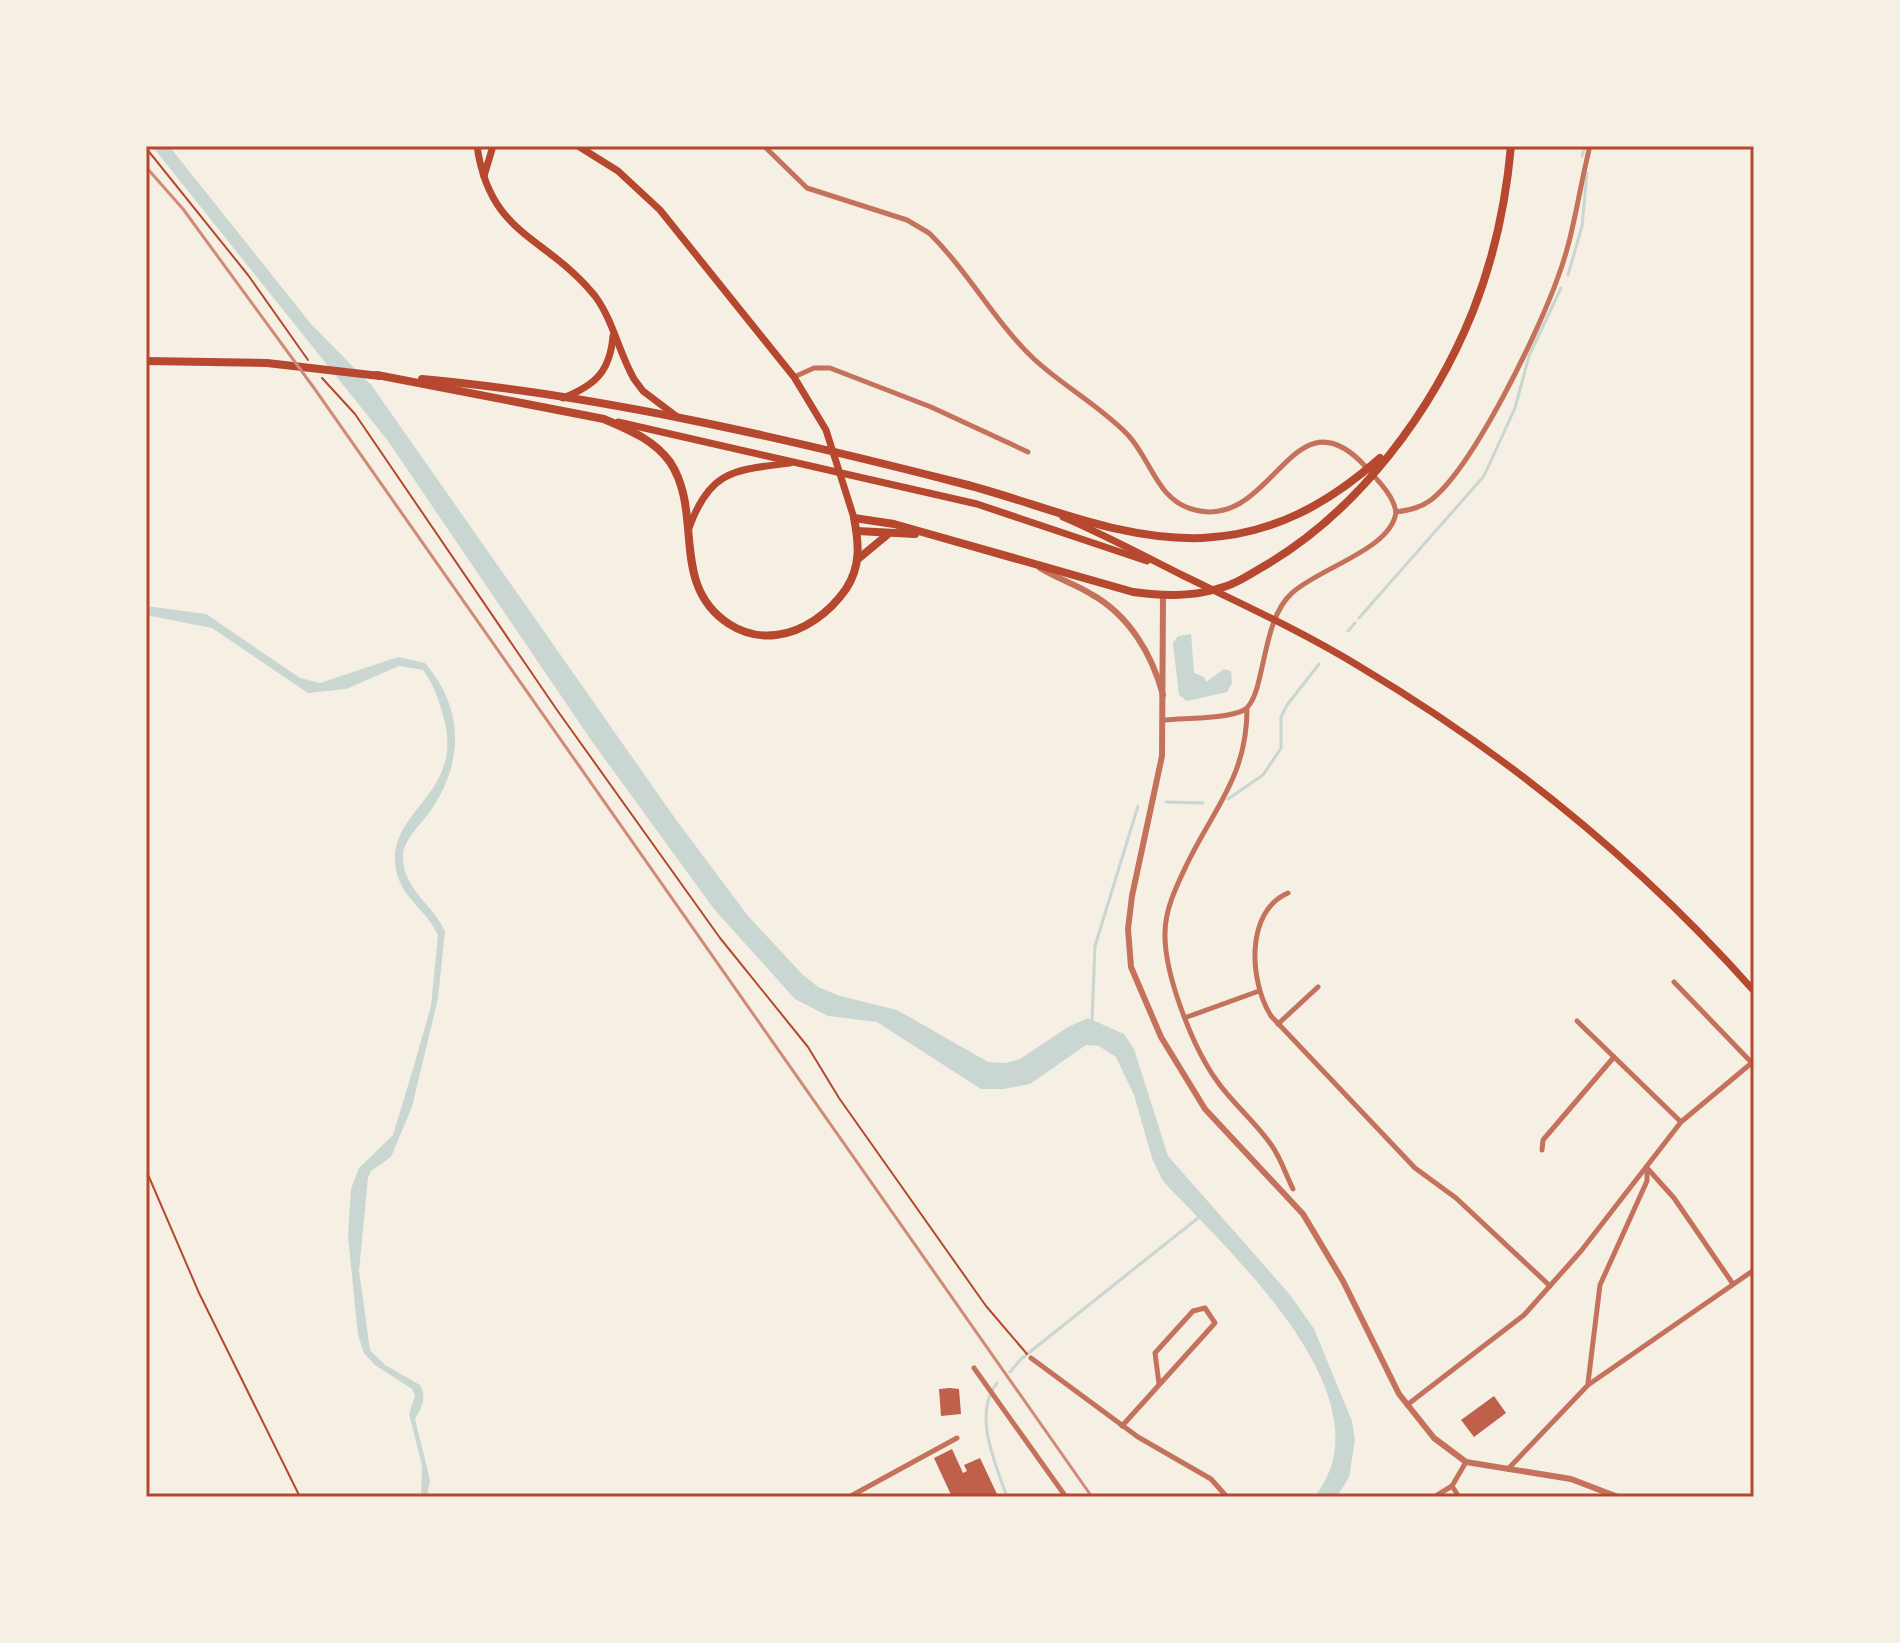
<svg xmlns="http://www.w3.org/2000/svg" width="1900" height="1643" font-family="Manrope,sans-serif">
	<rect width="100%" height="100%" fill="#f6efe4"/>
	<g fill="#c9d6d2">
		<path d="M152,146H169L311,324L372,386L674,817L748,916L802,974L818,987L840,996L897,1010L988,1062L1006,1063L1020,1059L1068,1027L1088,1018L1124,1034L1134,1049L1168,1156L1291,1296L1314,1329L1352,1421L1355,1440L1349,1477L1337,1497H1314C1395,1399 1225,1248 1163,1181L1152,1158L1134,1095L1116,1057L1099,1046L1086,1045L1030,1084L1003,1089H981L877,1022L828,1016L795,999L714,909L591,740L388,441Z"/>
		<path d="M146,606L206,614L300,678L320,683L398,657L425,663C464,708 464,762 431,810C421,825 403,839 403,857C403,889 433,905 445,931L438,998L412,1107L391,1157L371,1171L368,1177L359,1271L370,1350L385,1365L420,1385C427,1398 422,1407 415,1419L430,1480L427,1497H421L422,1466L409,1414L415,1396L412,1389L375,1365L364,1353L358,1335L348,1236L351,1189L359,1168L393,1135L413,1069L431,1006L438,935C425,907 397,896 395,862C392,807 466,793 443,715C439,700 433,683 423,670L399,666L346,689L308,693L212,628L146,615Z"/>
		<polygon points="1191,634 1194,673 1204,677 1206,682 1224,669 1231,671 1232,683 1227,692 1187,701 1179,695 1173,643 1178,636"/>
	</g>
	<g fill="none" stroke-linecap="round" stroke-linejoin="round">
		<g stroke="#c9d6d2" stroke-width="3">
			<polyline points="1582,156 1585,146"/>
			<polyline points="1568,275 1582,226 1587,173"/>
			<polyline points="1359,618 1484,476 1515,408 1529,356 1561,288"/>
			<polyline points="1348,631 1355,623"/>
			<polyline points="1228,799 1263,775 1281,748 1281,717 1287,705 1319,664"/>
			<polyline points="1166,802 1203,803"/>
			<polyline points="1092,1020 1095,946 1138,806"/>
			<polyline points="1010,1372 1021,1359 1198,1218"/>
			<path d="M997,1383C972,1414 996,1465 1007,1497"/>
		</g>
	</g>
	<g fill="#bf614a">
		<polygon points="950,1388 959,1389 961,1414 941,1416 939,1389"/>
		<polygon points="1494,1396 1506,1413 1474,1437 1461,1420"/>
		<polygon points="952,1449 963,1473 967,1471 964,1465 980,1458 997,1494 952,1497 934,1458"/>
	</g>
	<g fill="none" stroke-linecap="round" stroke-linejoin="round">
		<g stroke="#b5482f" stroke-width="2">
			<polyline points="146,148 248,275 308,360"/>
			<polyline points="322,378 355,414 557,710 720,938 808,1047 839,1098 986,1306 1027,1354"/>
			<polyline points="146,1170 199,1293 300,1497"/>
		</g>
		<g stroke="#c5725c" stroke-width="5">
			<path d="M764,146L807,188L907,220L929,233C968,271 994,321 1034,359C1063,386 1100,406 1128,435C1152,461 1157,501 1195,510C1274,530 1292,386 1366,467C1377,480 1393,494 1396,512C1392,549 1319,568 1292,593C1260,621 1266,697 1244,710C1228,719 1184,718 1165,720"/>
			<polyline points="794,377 814,368 830,368 931,407 1028,452"/>
			<path d="M1396,512C1409,510 1420,508 1431,500C1474,466 1539,331 1558,277C1574,235 1579,189 1590,146"/>
			<path d="M1247,709C1247,776 1214,808 1187,864C1177,885 1165,909 1165,933C1164,974 1193,1048 1217,1081C1233,1104 1256,1122 1272,1146C1281,1159 1286,1175 1293,1189"/>
			<path d="M1288,893C1244,912 1250,983 1271,1016L1415,1168L1456,1198L1550,1286"/>
			<polyline points="1674,982 1752,1063"/>
			<polyline points="1187,1017 1259,991"/>
			<polyline points="1577,1021 1681,1122"/>
			<polyline points="1278,1024 1318,987"/>
			<polyline points="1542,1150 1543,1140 1614,1057"/>
			<polyline points="1648,1169 1674,1198 1733,1284"/>
			<polyline points="1031,1358 1138,1437 1211,1479 1227,1497"/>
			<polyline points="974,1368 1066,1497"/>
			<polyline points="1588,1383 1600,1285 1647,1181 1647,1168"/>
			<polyline points="1407,1405 1524,1315 1581,1251 1681,1122 1754,1061"/>
			<polyline points="1122,1426 1215,1323 1205,1308 1193,1311 1155,1353 1159,1384"/>
			<polyline points="1508,1469 1588,1385 1754,1270"/>
			<polyline points="1452,1486 1459,1497"/>
			<polyline points="849,1497 957,1438"/>
			<polyline points="1434,1497 1452,1486 1466,1462"/>
		</g>
		<g stroke="#c5725c" stroke-width="6">
			<path d="M1040,568C1056,578 1075,584 1091,594C1129,615 1152,654 1163,695"/>
			<polyline points="1163,596 1162,756 1132,896 1128,929 1131,967 1161,1037 1205,1109 1303,1214 1343,1281 1399,1394 1434,1438 1466,1462 1571,1479 1618,1497"/>
		</g>
		<g stroke="#b5482f" stroke-width="7">
			<path d="M477,146C490,237 546,235 595,296C613,320 619,353 634,379L643,391L676,416"/>
			<polyline points="578,146 618,171 660,210 794,377 826,430 854,518"/>
			<polyline points="484,176 493,146"/>
			<path d="M563,398C596,385 610,371 613,336"/>
			<polyline points="618,422 977,504 1147,561"/>
			<path d="M1063,517C1105,535 1144,556 1184,576C1244,605 1305,633 1362,668C1508,755 1641,864 1754,991"/>
			<path d="M689,528C710,469 736,470 790,463"/>
		</g>
		<g stroke="#b5482f" stroke-width="8">
			<polyline points="146,361 267,363 380,376"/>
			<path d="M377,375L604,419C629,430 653,439 670,462C704,513 669,585 729,624C743,633 759,637 776,635C804,632 830,612 846,589C861,566 859,544 854,518L894,524L1133,592C1162,596 1189,597 1217,589C1235,585 1250,574 1266,565C1359,510 1433,411 1473,311C1494,258 1506,202 1511,146"/>
			<path d="M422,379C598,395 784,438 956,482C1038,502 1116,541 1203,538C1274,534 1328,504 1380,458"/>
			<polyline points="857,531 915,534"/>
			<polyline points="858,559 887,535"/>
		</g>
		<polyline stroke="#cf8b77" stroke-width="3" points="146,167 183,209 314,388 1092,1497"/>
	</g>
	<rect width="1900" height="1643" fill="none" stroke="#f6efe4" stroke-width="296"/>
	<rect x="148" y="148" width="1604" height="1347" fill="none" stroke="#b5482f" stroke-width="3"/>
</svg>
